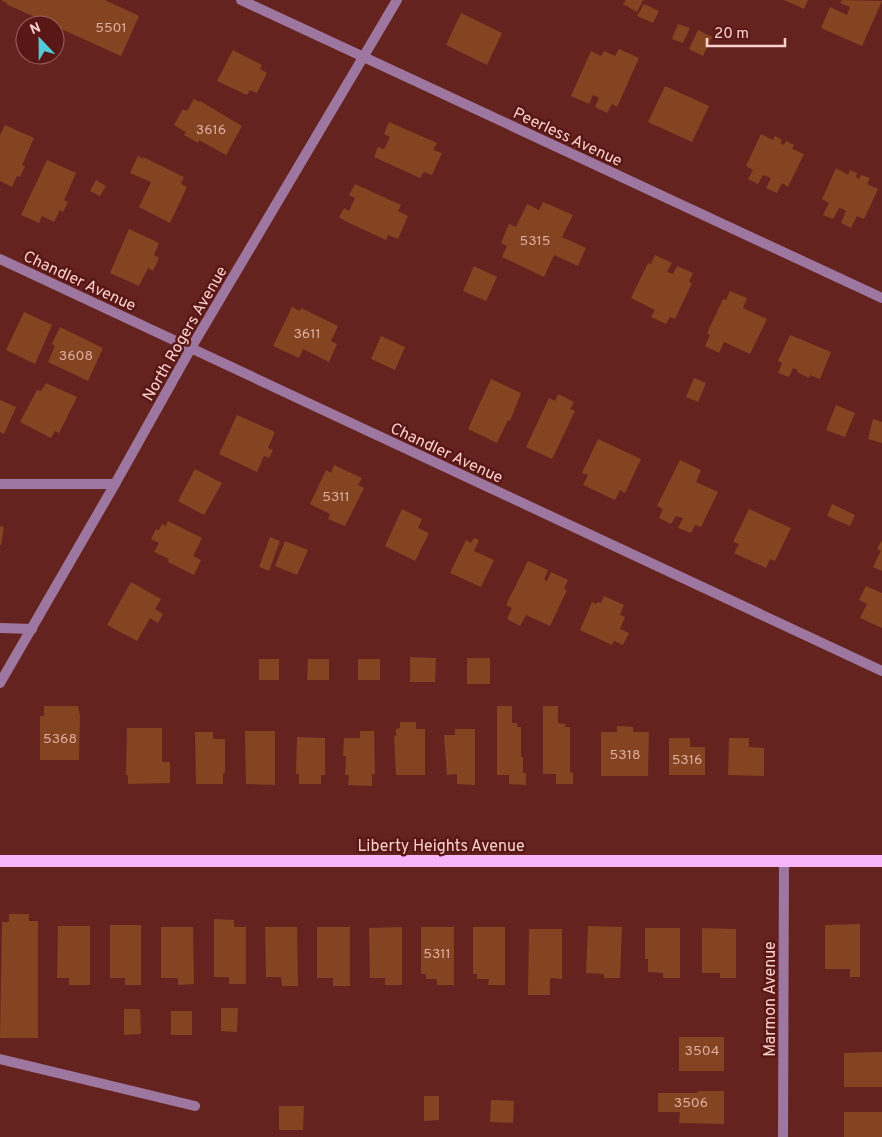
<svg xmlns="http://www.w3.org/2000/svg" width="882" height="1137" font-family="Overpass,sans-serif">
	<rect width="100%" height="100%" fill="#652320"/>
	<g fill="#844321">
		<polygon points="1,0 105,0 139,16 121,56 6,4 7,3"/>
		<polygon points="626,0 643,0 637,12 623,4"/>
		<polygon points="784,0 808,0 804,9"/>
		<polygon points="842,0 882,1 862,46 821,28 830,7 847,15 850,7 840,3"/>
		<polygon points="644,4 659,11 653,23 637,16"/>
		<polygon points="461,13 502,33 487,65 446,45"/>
		<polygon points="678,24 690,28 683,43 672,39"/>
		<polygon points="698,30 712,37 703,56 689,49"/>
		<polygon points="619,49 639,58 617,107 612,104 607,113 595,107 599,98 593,95 589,104 571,96 591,51 601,56 604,51 615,56"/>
		<polygon points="233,50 262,65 260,69 267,73 257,93 250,90 247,95 217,81"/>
		<polygon points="665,86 709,106 692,142 648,122"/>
		<polygon points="194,99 199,102 200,101 242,126 226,155 199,140 198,143 184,135 186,132 174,125 183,109 187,111"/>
		<polygon points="389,122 437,143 433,150 442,153 432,175 424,172 420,178 374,157 378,147 384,149 390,137 384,134"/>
		<polygon points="5,125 34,138 22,165 25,166 20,177 17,176 12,187 0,181 0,135"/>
		<polygon points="761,134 773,140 775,136 782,140 780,143 784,145 786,141 794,145 792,149 804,154 788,187 782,183 777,193 766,188 771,178 768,177 763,175 758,184 748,179 753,170 746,166"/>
		<polygon points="138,156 143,159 143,157 184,177 181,184 187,187 170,223 139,207 151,182 130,173"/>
		<polygon points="47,160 76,173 64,200 68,202 63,212 60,210 54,222 42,216 39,223 21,215"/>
		<polygon points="836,168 848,175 850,170 857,173 856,177 859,179 861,175 870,178 867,184 878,189 864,219 857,216 851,228 841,223 846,211 843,209 839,208 833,219 823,215 829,203 822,199"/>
		<polygon points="96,180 106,186 100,196 90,191"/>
		<polygon points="355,184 401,205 398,211 408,216 398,239 388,235 386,240 345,221 339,217 344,208 349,211 355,198 349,195"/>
		<polygon points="543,202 573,215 562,237 586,248 578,266 554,255 544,277 502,257 507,246 501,243 509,224 516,227 527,204 539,210"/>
		<polygon points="129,229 159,243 154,255 159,258 153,271 148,268 139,286 110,273"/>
		<polygon points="655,255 672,263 667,272 673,274 677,266 693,273 689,282 692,283 675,319 670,317 666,324 651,317 655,310 631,298 648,263 651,264"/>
		<polygon points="474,266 497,277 486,301 463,291"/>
		<polygon points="730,291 747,298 743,308 767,319 750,354 724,342 719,353 705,346 710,335 707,333 723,299 726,300"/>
		<polygon points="292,307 300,311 301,308 338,326 331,341 337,344 329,362 303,349 299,358 273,346"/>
		<polygon points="24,312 52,325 35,364 6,350"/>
		<polygon points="60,327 103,348 88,381 48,362 55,346 52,344"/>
		<polygon points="790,335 831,352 820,379 810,375 809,378 797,372 798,370 793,368 789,377 778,373 782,363 778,361"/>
		<polygon points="381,336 405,347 395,370 371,359"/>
		<polygon points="694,378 706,383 698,402 686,397"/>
		<polygon points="491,379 521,393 510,421 508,420 497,443 468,429"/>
		<polygon points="46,383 77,397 59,433 55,431 51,438 20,422 37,390 41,391"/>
		<polygon points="558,394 574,402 570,409 575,411 552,459 526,447 549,398 555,401"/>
		<polygon points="0,400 16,407 4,434 0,432"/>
		<polygon points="836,405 855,413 845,437 826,430"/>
		<polygon points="237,415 275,432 268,448 273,450 269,458 264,456 257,472 219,454"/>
		<polygon points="873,419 882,422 882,443 868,439"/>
		<polygon points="598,439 641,459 625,493 620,490 615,500 583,485 588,475 582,473"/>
		<polygon points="680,460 701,470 696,482 718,492 701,527 695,525 691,533 678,528 683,518 676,516 671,524 659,518 663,509 657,506"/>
		<polygon points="334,465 362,478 358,485 364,488 345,526 328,519 330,514 310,504 326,470 331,473"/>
		<polygon points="195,469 222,483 204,515 178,501"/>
		<polygon points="832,504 855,515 850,526 827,516"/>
		<polygon points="402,509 422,519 418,528 429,533 415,561 385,546"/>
		<polygon points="749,509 791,528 775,561 770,559 766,568 734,553 739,544 733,542"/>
		<polygon points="168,521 202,538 193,556 201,560 194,575 168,562 169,559 154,552 159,543 151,539 156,529 159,530 162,524 166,526"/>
		<polygon points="0,526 4,527 1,545 0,545"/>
		<polygon points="270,537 280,541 269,571 259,567"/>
		<polygon points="474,538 479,540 474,551 494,560 481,587 450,573 466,540 471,543"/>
		<polygon points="882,540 882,571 873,567 881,551 877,549"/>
		<polygon points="285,541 308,550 297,575 275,566"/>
		<polygon points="528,561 548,570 544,580 545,580 547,581 551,572 568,580 564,589 567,590 550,626 526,615 520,626 507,619 512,608 506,605"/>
		<polygon points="131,582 161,599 155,609 163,614 158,623 150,618 137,641 107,625"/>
		<polygon points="866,586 882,593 882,628 860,618 867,604 859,600"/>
		<polygon points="604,596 624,605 620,615 625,617 620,629 629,633 623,645 614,641 612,645 580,630 592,602 596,604 598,602 601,603"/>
		<polygon points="410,657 436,658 435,682 410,682"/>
		<rect x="467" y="658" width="23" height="26"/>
		<rect x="259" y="659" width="20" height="21"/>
		<polygon points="308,659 329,659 329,680 307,680"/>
		<rect x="358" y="659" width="22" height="21"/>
		<polygon points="44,706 78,706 80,716 79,760 40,760 40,716 44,716"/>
		<polygon points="497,706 512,706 512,723 517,723 517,727 521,727 521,757 523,757 523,773 526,773 526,785 509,784 509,775 497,775"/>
		<polygon points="543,706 558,706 558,723 565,724 565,727 570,727 570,773 573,772 573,784 556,784 556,774 543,774"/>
		<polygon points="400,722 416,722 416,729 425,729 425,775 396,775 394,736 396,736 396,729 400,728"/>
		<polygon points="617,726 633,727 633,732 649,732 648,776 601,776 601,732 617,732"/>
		<polygon points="127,728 162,728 162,762 170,762 170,783 128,784 128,775 126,775"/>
		<polygon points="455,729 475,729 475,785 457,784 457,774 447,775 444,735 455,735"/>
		<polygon points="245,731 275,731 275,785 246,784"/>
		<polygon points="360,731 374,731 375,774 372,774 372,786 348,785 349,775 345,775 346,756 343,756 344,738 360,738"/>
		<polygon points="195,732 213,732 213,739 225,739 225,773 223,774 223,784 196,784"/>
		<polygon points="297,737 325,738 325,775 321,775 321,784 299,784 299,774 296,774"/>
		<polygon points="669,738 690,738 690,747 705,747 705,775 669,775"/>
		<polygon points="729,738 749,738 749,747 764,748 764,776 728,775"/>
		<polygon points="9,914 29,914 29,921 38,921 38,1038 0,1038 2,922 9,922"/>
		<polygon points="214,919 234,920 234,927 246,927 246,984 229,984 229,977 214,977"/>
		<polygon points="860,924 860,977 850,977 850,969 825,969 825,925"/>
		<polygon points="110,925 141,925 141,985 125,985 125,978 110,978"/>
		<polygon points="58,926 90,926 90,985 69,985 69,978 57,978"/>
		<polygon points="588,926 622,927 620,978 604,978 604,974 586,973"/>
		<polygon points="161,927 193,927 194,984 178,985 178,978 161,978"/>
		<polygon points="265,927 297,927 298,986 282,986 281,977 266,977"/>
		<polygon points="317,927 350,927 350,986 333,986 333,978 317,978"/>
		<polygon points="402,927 402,985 385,985 385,978 370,978 369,928"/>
		<polygon points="421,927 454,927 454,985 437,985 437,979 426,979 426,974 421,974"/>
		<polygon points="473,927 505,927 505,985 488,985 489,979 477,979 477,974 473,974"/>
		<polygon points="645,928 680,928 680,978 663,978 663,973 648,972 648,959 645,959"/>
		<polygon points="702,928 736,929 736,978 720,978 720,973 702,973"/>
		<polygon points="529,929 562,929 562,979 550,978 550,995 528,995"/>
		<polygon points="221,1008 238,1008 237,1032 221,1031"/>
		<polygon points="124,1009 140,1009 141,1034 124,1035"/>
		<rect x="171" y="1011" width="21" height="24"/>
		<rect x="679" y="1037" width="45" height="34"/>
		<polygon points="882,1052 882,1087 844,1087 844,1053"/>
		<polygon points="698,1091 724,1091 724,1124 679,1123 680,1112 658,1112 658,1093 698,1093"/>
		<polygon points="424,1096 439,1096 439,1120 424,1121"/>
		<polygon points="491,1100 514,1101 513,1123 490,1122"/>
		<polygon points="279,1106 304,1106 303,1130 279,1130"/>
		<rect x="844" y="1112" width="38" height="25"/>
	</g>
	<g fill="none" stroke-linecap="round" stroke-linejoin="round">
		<g stroke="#9e77a0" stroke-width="10">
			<polyline points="0,628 32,629"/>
			<polyline points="0,1059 195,1106"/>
		</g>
		<g stroke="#9e77a0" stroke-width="10">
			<polyline points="241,0 882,298"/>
			<polyline points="0,259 882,671"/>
			<polyline points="0,484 115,484"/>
			<polyline points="783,1137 784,861"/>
		</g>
		<polyline stroke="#9e77a0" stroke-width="10" points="0,683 115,484 191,348 397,0"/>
		<polyline stroke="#f7b6f9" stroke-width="12" points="0,861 882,861"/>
	</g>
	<g text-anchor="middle" stroke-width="5" stroke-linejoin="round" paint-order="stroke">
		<g font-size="14" fill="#deaea2">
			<text x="111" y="32">5501</text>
			<text x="211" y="134">3616</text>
			<text x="535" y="245">5315</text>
			<text x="307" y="338">3611</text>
			<text x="76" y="360">3608</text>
			<text x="336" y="501">5311</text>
			<text x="60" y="743">5368</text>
			<text x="625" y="759">5318</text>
			<text x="687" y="764">5316</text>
			<text x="437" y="958">5311</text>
			<text x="702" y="1055">3504</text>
			<text x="691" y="1107">3506</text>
		</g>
		<g font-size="16" fill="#fcd2cd" stroke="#591716">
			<text transform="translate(568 136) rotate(25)" y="6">Peerless Avenue</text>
			<text transform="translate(80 280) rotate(25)" y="6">Chandler Avenue</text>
			<text transform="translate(184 333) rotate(-60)" y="6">North Rogers Avenue</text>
			<text transform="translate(447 452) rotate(25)" y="6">Chandler Avenue</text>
			<text x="441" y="851">Liberty Heights Avenue</text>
			<text transform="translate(769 999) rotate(-90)" y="6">Marmon Avenue</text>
		</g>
	</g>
	<g transform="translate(40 40) rotate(338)"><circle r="24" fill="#591716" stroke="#9a625f"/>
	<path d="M0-4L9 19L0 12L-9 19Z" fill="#52cbd9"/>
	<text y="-8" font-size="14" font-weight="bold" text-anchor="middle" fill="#fcd2cd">N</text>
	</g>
	<path d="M707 38v8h78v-8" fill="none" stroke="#fcd2cd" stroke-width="2.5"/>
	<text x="714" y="38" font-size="15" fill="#fcd2cd" stroke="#591716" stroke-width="4" paint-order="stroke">20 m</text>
</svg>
